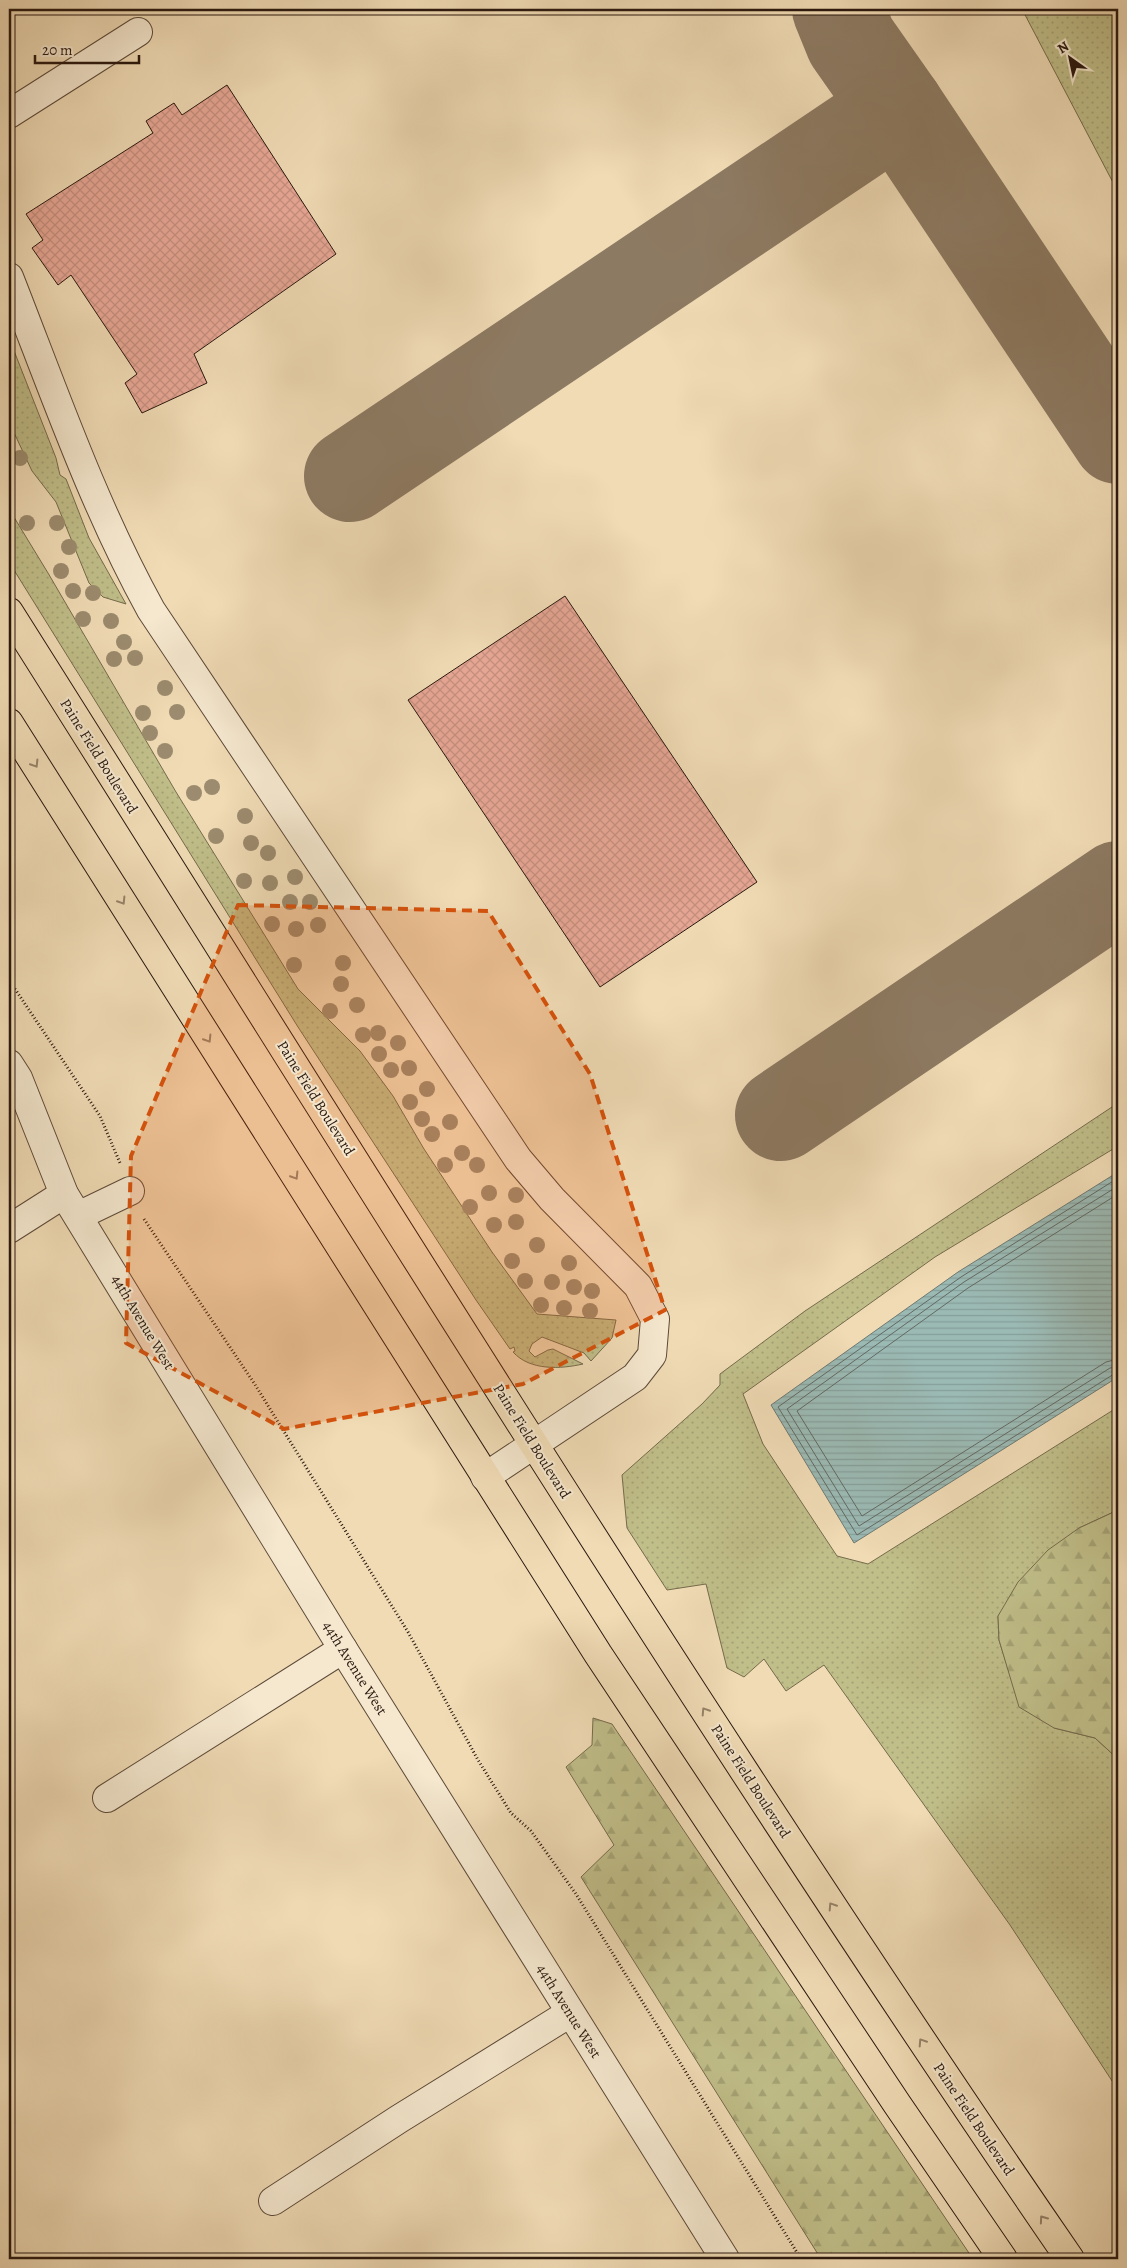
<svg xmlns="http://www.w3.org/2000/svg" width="1127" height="2268" font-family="Alegreya,serif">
	<defs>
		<pattern id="grass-dots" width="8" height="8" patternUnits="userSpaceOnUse" patternTransform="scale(1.25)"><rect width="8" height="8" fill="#c0be89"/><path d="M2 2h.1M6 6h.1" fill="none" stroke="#a5a375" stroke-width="1.8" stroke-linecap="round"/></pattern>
		<pattern id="forest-firs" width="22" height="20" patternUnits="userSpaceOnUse" patternTransform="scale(1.25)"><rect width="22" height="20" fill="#c0be89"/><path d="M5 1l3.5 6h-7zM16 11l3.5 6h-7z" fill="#a5a375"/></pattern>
		<pattern id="water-rules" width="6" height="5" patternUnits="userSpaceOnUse" patternTransform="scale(1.25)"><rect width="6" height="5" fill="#9bbab4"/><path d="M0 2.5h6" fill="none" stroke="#869f9a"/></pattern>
		<pattern id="building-cross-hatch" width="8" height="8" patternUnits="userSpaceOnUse" patternTransform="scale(1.25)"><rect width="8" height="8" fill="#e7a795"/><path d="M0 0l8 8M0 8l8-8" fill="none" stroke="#c68f7f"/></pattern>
	</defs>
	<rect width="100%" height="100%" fill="#f0dbb5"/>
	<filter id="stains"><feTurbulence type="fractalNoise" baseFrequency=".004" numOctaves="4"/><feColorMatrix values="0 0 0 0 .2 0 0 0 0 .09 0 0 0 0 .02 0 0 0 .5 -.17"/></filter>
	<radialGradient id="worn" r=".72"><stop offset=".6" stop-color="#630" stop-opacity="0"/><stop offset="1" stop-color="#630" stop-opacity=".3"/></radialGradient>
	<g fill="url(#grass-dots)" stroke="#756b4c">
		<polygon points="1024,9 1118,9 1118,192 1023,11"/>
		<polygon points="9,338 56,458 60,475 66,479 89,538 126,604 103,597 89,583 56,502 32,471 9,422"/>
		<path d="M9,509L48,573L176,792L298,989L360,1051L393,1096L424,1149L492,1252L537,1314L616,1320L612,1338L591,1361L584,1353L542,1337L532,1344L529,1351L535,1357L548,1350L553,1349L583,1364C561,1369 530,1371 513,1352L515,1351L514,1347L510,1349L476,1300L298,1027L9,562Z"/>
		<polygon points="1118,1103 1118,1146 935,1257 743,1394 763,1444 837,1556 868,1564 1118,1407 1118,1510 1079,1528 998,1616 999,1640 1009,1672 1054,1728 1095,1738 1118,1759 1118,2090 1010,1925 824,1665 786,1691 764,1659 744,1677 727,1668 706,1584 667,1590 627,1528 622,1475 702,1404 720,1385 720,1374 805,1311"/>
	</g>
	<g fill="url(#forest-firs)" stroke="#756b4c">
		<polygon points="1118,1510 1118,1759 1095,1738 1054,1728 1019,1707 999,1640 998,1616 1018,1582 1048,1550 1079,1528"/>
		<polygon points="593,1718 612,1724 973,2259 821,2259 581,1877 614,1845 566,1767 592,1745"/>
	</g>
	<polygon fill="url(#water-rules)" stroke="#6e7972" points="1118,1172 1118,1377 854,1543 771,1405 958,1272"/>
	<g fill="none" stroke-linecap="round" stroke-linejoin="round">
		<g stroke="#626962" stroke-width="1">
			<polyline points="1118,1178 961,1277 778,1407 857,1535 1114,1374 1118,1373"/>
			<polyline points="1118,1186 964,1282 787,1409 859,1526 1110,1368 1118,1367"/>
			<polyline points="1118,1194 968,1288 797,1411 862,1516 1106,1362 1118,1359"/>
		</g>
		<g stroke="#8d7a62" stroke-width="92">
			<polyline points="838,9 851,41 898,108 1118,438"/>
			<polyline points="350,476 898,108"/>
			<polyline points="781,1115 1118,887"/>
		</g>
	</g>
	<g fill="url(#building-cross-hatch)" stroke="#2a180f">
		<polygon points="227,85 336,254 194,354 207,383 142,413 125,383 137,374 71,275 58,285 32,248 43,240 26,214 153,133 146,121 174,103 182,115"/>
		<polygon points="565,596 757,882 600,987 408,700"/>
	</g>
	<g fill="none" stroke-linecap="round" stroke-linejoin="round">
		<defs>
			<g id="minor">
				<polyline points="9,114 138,32"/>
				<path d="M9,277C53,389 93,505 151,610L518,1159L552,1199L638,1286L655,1319L652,1355L635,1377L485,1477"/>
				<polyline points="9,1064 18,1078 64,1194 343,1649 725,2259"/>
				<polyline points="78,1216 130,1191"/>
				<polyline points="9,1229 64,1194"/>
				<polyline points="107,1798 343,1649"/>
				<polyline points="273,2201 399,2119 570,2013"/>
			</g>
			<g id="highway">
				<path d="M9,612C358,1164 700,1721 1070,2259"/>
				<polyline points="9,723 598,1654 897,2104 1003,2259"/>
			</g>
		</defs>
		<use href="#minor" stroke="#5c4938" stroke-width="30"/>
		<use href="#highway" stroke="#2a180f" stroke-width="30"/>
		<g stroke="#2a180f" stroke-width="3" stroke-dasharray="1 2.5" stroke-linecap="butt">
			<polyline points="9,980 100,1116 120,1163"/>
			<polyline points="144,1219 254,1383 408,1632 478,1760 511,1813 531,1831 576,1894 801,2259"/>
		</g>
		<use href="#minor" stroke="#f5e8cf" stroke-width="28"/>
		<use href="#highway" stroke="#f0dbb5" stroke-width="28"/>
	</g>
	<g fill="#9c8b6e">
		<circle cx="20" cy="458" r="8"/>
		<circle cx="27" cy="523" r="8"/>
		<circle cx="57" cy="523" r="8"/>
		<circle cx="69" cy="547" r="8"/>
		<circle cx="61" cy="571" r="8"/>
		<circle cx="73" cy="591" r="8"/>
		<circle cx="93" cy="593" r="8"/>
		<circle cx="83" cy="619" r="8"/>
		<circle cx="111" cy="621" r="8"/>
		<circle cx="124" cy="642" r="8"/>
		<circle cx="135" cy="658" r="8"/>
		<circle cx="114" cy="659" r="8"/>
		<circle cx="165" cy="688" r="8"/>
		<circle cx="177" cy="712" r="8"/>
		<circle cx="143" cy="713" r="8"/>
		<circle cx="150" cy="733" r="8"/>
		<circle cx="165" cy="751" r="8"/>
		<circle cx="212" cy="787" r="8"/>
		<circle cx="194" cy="793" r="8"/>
		<circle cx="245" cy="816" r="8"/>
		<circle cx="216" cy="836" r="8"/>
		<circle cx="251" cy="843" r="8"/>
		<circle cx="268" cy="853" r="8"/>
		<circle cx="295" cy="877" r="8"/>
		<circle cx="244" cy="881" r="8"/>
		<circle cx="270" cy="883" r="8"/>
		<circle cx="290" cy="902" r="8"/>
		<circle cx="310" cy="902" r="8"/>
		<circle cx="272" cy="924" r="8"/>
		<circle cx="318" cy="925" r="8"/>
		<circle cx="296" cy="929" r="8"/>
		<circle cx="343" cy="963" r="8"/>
		<circle cx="294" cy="965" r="8"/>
		<circle cx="341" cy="984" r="8"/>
		<circle cx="357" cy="1005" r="8"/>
		<circle cx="330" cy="1011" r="8"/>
		<circle cx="378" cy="1033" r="8"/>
		<circle cx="363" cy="1035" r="8"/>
		<circle cx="398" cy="1043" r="8"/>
		<circle cx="379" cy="1054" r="8"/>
		<circle cx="409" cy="1068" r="8"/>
		<circle cx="391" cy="1070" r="8"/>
		<circle cx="427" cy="1089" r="8"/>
		<circle cx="410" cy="1102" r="8"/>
		<circle cx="422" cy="1119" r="8"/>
		<circle cx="450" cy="1122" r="8"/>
		<circle cx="432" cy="1134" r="8"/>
		<circle cx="462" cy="1153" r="8"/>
		<circle cx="445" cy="1165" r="8"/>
		<circle cx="477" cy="1165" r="8"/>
		<circle cx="489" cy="1193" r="8"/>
		<circle cx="516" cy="1195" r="8"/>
		<circle cx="470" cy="1207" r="8"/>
		<circle cx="516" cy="1222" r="8"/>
		<circle cx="494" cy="1225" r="8"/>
		<circle cx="537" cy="1245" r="8"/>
		<circle cx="512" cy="1261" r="8"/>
		<circle cx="569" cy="1263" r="8"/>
		<circle cx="525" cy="1281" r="8"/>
		<circle cx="552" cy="1282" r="8"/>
		<circle cx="574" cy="1287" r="8"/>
		<circle cx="592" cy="1291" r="8"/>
		<circle cx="541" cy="1305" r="8"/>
		<circle cx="564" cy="1308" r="8"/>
		<circle cx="590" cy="1311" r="8"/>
	</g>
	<defs><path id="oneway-chevron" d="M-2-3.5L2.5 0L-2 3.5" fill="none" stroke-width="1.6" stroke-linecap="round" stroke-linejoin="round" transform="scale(1.25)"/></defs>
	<g stroke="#97836a">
		<use href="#oneway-chevron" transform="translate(35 764) rotate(58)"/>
		<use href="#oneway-chevron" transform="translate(122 901) rotate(58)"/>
		<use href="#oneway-chevron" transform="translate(208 1039) rotate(58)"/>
		<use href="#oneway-chevron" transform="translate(295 1176) rotate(58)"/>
		<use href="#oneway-chevron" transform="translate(705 1711) rotate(-123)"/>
		<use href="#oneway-chevron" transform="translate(832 1906) rotate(-123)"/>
		<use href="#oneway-chevron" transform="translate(922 2042) rotate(-123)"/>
		<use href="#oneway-chevron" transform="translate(1043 2219) rotate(-125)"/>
	</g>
	<path fill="#d5520c" fill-opacity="0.2" stroke="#d5520c" stroke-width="4" stroke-dasharray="10 6" stroke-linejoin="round" d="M238,905L488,911L590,1074L665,1310L523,1384L284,1429L126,1343L131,1156Z"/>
	<g text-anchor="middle" stroke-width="4" stroke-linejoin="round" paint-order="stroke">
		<g font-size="15" fill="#2a180f" stroke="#f5e8cf">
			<text transform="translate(99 756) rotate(58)" y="5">Paine Field Boulevard</text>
			<text transform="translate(316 1098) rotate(58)" y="5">Paine Field Boulevard</text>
			<text transform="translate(143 1322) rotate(59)" y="5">44th Avenue West</text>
			<text transform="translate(532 1441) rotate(58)" y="5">Paine Field Boulevard</text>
			<text transform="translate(355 1668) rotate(58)" y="5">44th Avenue West</text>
			<text transform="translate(751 1781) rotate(57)" y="5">Paine Field Boulevard</text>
			<text transform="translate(569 2011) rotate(58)" y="5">44th Avenue West</text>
			<text transform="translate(974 2119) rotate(56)" y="5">Paine Field Boulevard</text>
		</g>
	</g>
	<rect width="1127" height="2268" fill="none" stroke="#f0dbb5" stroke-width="30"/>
	<rect x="10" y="10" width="1107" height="2248" fill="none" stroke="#2a180f" stroke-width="2.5"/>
	<rect x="15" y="15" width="1097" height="2238" fill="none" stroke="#2a180f"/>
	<g transform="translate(1070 58) rotate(327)" stroke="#f5e8cf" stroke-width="4" paint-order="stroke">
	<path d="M0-4L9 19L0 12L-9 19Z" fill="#2a180f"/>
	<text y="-8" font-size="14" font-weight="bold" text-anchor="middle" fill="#2a180f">N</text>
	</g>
	<path d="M35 55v8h104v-8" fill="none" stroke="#2a180f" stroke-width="2.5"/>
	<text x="42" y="55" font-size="15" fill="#2a180f" stroke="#f5e8cf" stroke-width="4" paint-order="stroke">20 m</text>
	<rect width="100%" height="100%" filter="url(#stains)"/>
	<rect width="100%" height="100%" fill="url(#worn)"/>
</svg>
